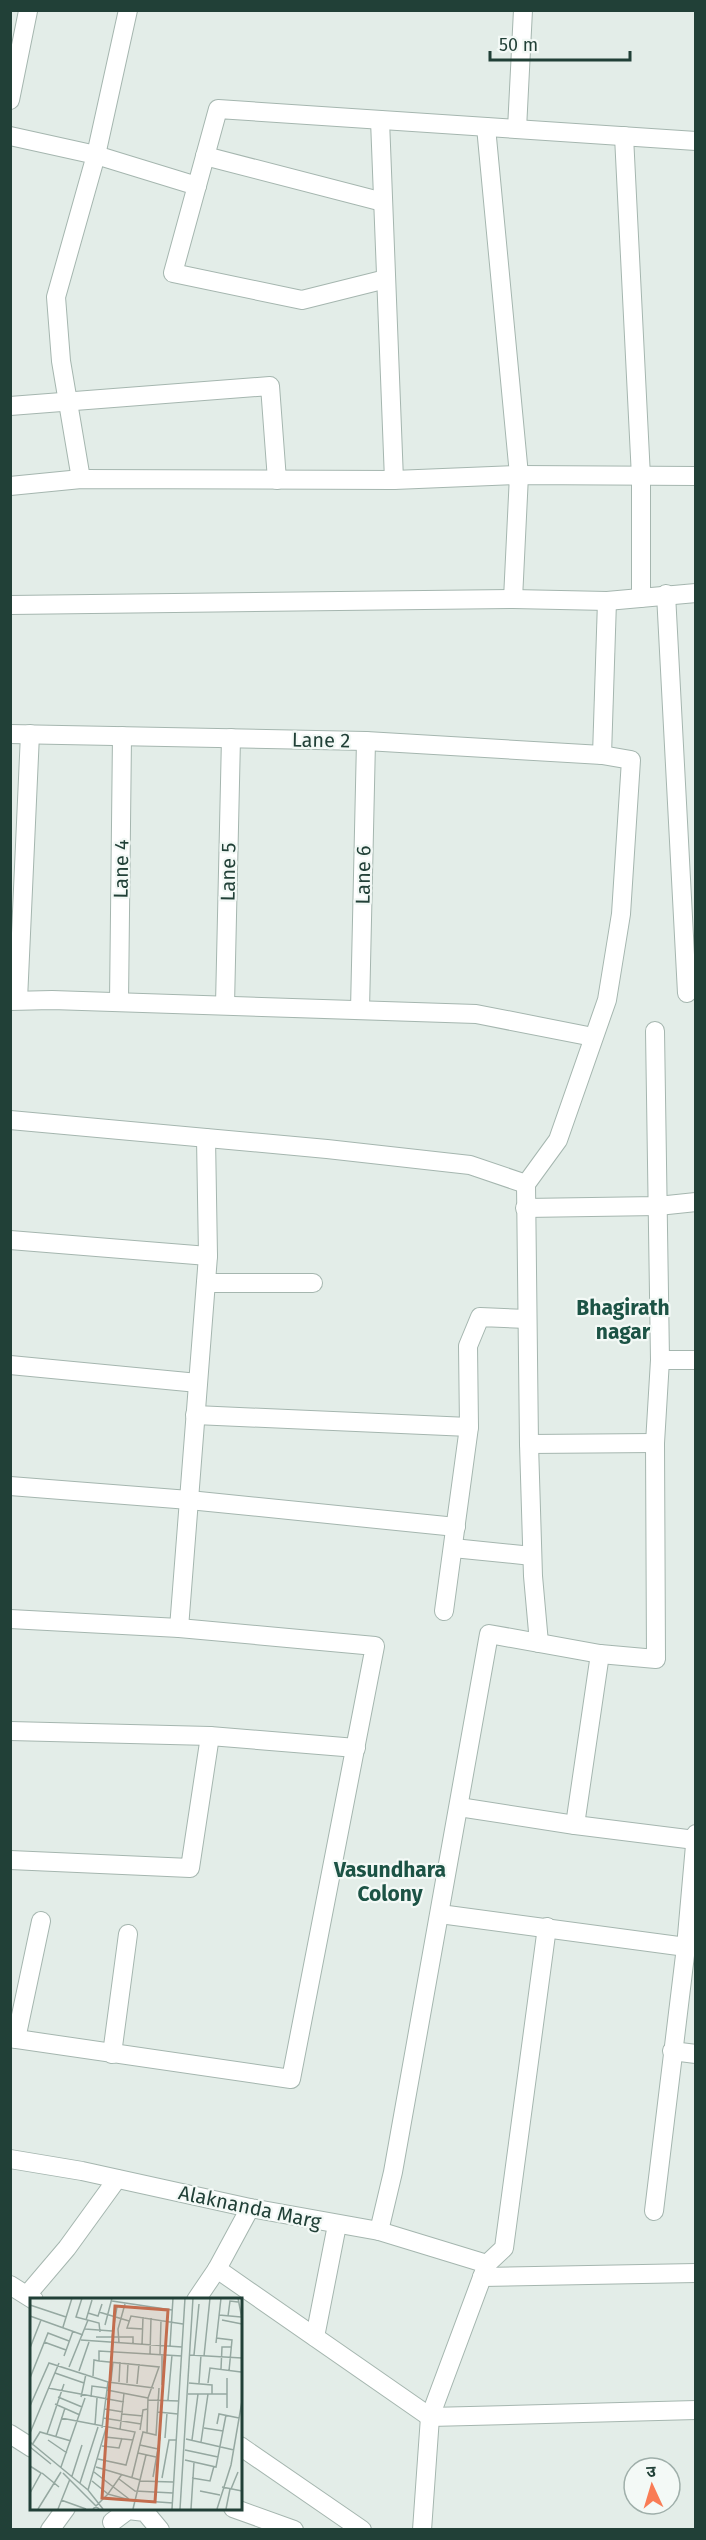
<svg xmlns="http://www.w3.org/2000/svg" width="706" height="2540" font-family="'Fira Sans','Noto Sans Devanagari',sans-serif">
	<rect width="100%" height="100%" fill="#e3ede8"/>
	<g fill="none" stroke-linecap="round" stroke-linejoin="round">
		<defs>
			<g id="minor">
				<polyline points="10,100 28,11"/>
				<polyline points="380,120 394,480"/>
				<polyline points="486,127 519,475 513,599"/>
				<polyline points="517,129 523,10"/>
				<polyline points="10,136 96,155 197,186"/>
				<polyline points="624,136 641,477 641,598"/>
				<polyline points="205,156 383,202"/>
				<polyline points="386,279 302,300 173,273 218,109 696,141"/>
				<polyline points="10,406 270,386 277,480"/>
				<polyline points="81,479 61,361 56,297 96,155 128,10"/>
				<polyline points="10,486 81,479 394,480 519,475 696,476"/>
				<polyline points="666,594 687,993"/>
				<polyline points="10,605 513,599 607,601 696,593"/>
				<polyline points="10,734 366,741 602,755 631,760 621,914 607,1000 558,1140 526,1184 529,1444 533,1576 539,1643"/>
				<polyline points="602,755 607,601"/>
				<polyline points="18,1000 30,734"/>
				<polyline points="10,1001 52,1000 476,1014 593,1037"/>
				<polyline points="119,1002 122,736"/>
				<polyline points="225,1005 231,738"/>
				<polyline points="360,1010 366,741"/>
				<polyline points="10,1120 327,1149 470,1165 526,1184"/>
				<polyline points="525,1208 658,1206 696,1202"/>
				<polyline points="10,1240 208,1256"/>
				<polyline points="206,1283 313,1283"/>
				<polyline points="660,1360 696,1360"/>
				<polyline points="10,1365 198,1383"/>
				<polyline points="195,1415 469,1427"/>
				<polyline points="529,1444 655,1443"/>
				<polyline points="10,1486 189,1500 456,1527"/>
				<polyline points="453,1548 532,1556"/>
				<polyline points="444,1611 469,1427 468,1346 480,1317 527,1319"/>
				<polyline points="10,1619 179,1628 375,1646 291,2079 10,2038"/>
				<polyline points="179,1628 208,1256 206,1138"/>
				<polyline points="10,1731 210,1736 356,1748"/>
				<polyline points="459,1807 575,1825 695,1840"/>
				<polyline points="575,1825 600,1654"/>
				<polyline points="10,1860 190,1868 210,1736"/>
				<polyline points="440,1914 686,1947"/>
				<polyline points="16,2039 41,1921"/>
				<polyline points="672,2051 696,2054"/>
				<polyline points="112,2054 128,1934"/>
				<polyline points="10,2159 82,2171 250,2208 379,2231 487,2264"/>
				<polyline points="654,2211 686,1947 696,1834"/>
				<polyline points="379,2231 393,2172 489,1634 600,1654 656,1659 655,1443 660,1360 655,1031"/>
				<polyline points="217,2269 430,2417 696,2410"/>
				<polyline points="482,2277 696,2273"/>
				<polyline points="10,2285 34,2300"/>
				<polyline points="27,2295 67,2248 117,2179"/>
				<polyline points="196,2300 217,2269 250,2208"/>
				<polyline points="315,2337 337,2225"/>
				<polyline points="10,2434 32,2448"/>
				<polyline points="240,2446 362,2530"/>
				<polyline points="233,2508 294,2530"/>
				<polyline points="112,2522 128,2510 145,2512 160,2530"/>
				<polyline points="50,2530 66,2508"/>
				<polyline points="422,2530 430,2417 487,2264 504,2248 547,1927"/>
			</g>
		</defs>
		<use href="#minor" stroke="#a5b6af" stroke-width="20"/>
		<use href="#minor" stroke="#fff" stroke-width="18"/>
	</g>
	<g text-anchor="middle" stroke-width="4.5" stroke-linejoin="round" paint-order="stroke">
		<g font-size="20" fill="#214037" stroke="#f3f9f6">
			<text transform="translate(321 740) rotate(1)" y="7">Lane 2</text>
			<text transform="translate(121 869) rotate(-89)" y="7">Lane 4</text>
			<text transform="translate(228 872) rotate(-89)" y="7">Lane 5</text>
			<text transform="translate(363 875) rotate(-89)" y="7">Lane 6</text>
			<text transform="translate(250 2207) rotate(12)" y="7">Alaknanda Marg</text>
		</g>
		<g font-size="21" font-weight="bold" fill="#1c5345" stroke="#f3f9f6">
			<text x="623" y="1315">Bhagirath<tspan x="623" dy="24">nagar</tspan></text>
			<text x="390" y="1877">Vasundhara<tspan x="390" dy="24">Colony</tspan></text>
		</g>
	</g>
	<g transform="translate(30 2298)">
		<rect width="212" height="212" fill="#e3ede8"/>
		<path fill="none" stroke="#95a8a1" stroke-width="1.5" d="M52,0L46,19L69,25L70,34M208,0L212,21M82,3L142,12M0,7L36,19M69,14L99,23M58,15L68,18L72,6M189,17L211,19M0,18L53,37M198,18L200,3L208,4M56,22L62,2M192,22L212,26M75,27L82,0M33,29L42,0M55,31L82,33M113,31L97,30L101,18L153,26M66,39H103V46M82,39L87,9M186,40L202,42L199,73M51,42L152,49M14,44L36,52M89,45L88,31L95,6M186,45L191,0M112,47L113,19M140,48L143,0M0,50L11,22M120,56L121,20M130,56L131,22M160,57L212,60M164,57L169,6M34,58L43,33M174,58L180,0M69,63L129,69L118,100L117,135M69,63V53L152,58M212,65V100M39,69L58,22M191,71L192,49H202M49,73L59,44M25,75L54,85M63,78L64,62L69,63M0,80L18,35L39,43M81,83L83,64M89,84L90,64M97,85L98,65M159,85L182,87V96M169,85L171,57M178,85L180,70L211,74M107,86L109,66M132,87V57M18,90L94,104M77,92L118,100M158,96H197M28,99L52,109M51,99L56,76M61,99L62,88L77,90M118,102L149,103M138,102L142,57M25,106L50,117M0,108L19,65L78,84L124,90M197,110V80M75,111L93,114M128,114L148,116M92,116L113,118M31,120L105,134L96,167L68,161M73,120L111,126M187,126L189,116L209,120M65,127L67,100M72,130L78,84M174,130L193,133M90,132L94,95M110,132L113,112L118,111M0,135L29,65M17,136L34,86M26,138L35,110M75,139L103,142M135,140L137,115M156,141L204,152M18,142L37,155M162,142L168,96M0,144L58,192L73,211M171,144L178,96M2,147L10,134L41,143M110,147L128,151M72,148L89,150L92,140M0,149L21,166M155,152L188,159M108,155L126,159M155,162L186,169L196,117M0,168L11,175L0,195M31,169L55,100M66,169L110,182M64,174L99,201M12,175L29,189M33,175L69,211M42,178L52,147M102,179L113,134L126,137L129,90M123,179L130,139M132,180L139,142H146M162,180L180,183L184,168M89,181L105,193L143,195M62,183L78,196L92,176M109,183L143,184M50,185L68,129M192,189L212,193M201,191L208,174M58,192L76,130M170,193L190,197M31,202L56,211M8,211L31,174M28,211L40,181M63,211L78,196L100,202L143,205M103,211L116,157M142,211L155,0M150,211L163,0M161,211L164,164M187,211L201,167L212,103M196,211L200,191"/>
		<path fill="#c36d4e" fill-opacity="0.15" stroke="#c36d4e" stroke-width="3" d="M85,8L138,12L125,204L72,200Z"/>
		<rect width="212" height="212" fill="none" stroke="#214037" stroke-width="3"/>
	</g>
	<rect width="706" height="2540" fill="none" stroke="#214037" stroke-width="24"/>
	<g transform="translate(652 2486) rotate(356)"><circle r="28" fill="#f3f9f6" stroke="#9fafaa" stroke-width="1.5"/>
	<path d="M0-4.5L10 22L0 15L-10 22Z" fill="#f97c55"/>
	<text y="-9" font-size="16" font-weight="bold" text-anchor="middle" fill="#214037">उ</text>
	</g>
	<path d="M490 51v9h140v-9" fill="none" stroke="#214037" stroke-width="3"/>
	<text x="499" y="51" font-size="18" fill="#214037" stroke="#f3f9f6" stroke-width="4.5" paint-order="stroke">50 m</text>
</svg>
